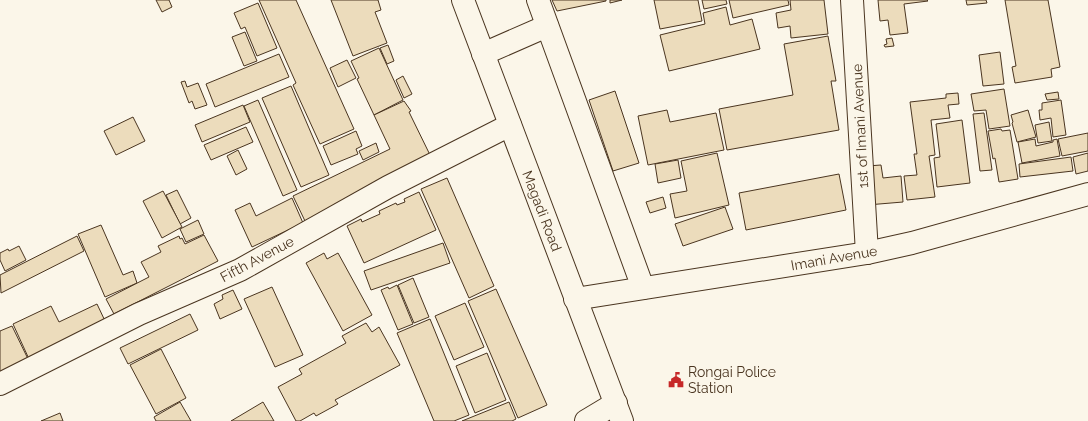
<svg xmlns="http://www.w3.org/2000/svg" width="1088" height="421" font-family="Raleway,sans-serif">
	<rect width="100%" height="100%" fill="#fbf6e9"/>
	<g fill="#ecdcbc" stroke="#4a3520">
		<polygon points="156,0 169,0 172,7 162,12"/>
		<polygon points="259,0 296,0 354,129 320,144 293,85 296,83"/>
		<polygon points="331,0 378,0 381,10 375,12 387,43 353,56"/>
		<polygon points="552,0 606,0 606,1 557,11"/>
		<polygon points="610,0 622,0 610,3"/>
		<polygon points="654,0 698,0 702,21 660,29"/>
		<polygon points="702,0 726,0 727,4 704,9"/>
		<polygon points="729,0 788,0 789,5 733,18"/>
		<polygon points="790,0 824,0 828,34 791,38 790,26 778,28 776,13 791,10"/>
		<polygon points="878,0 927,0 928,1 904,4 908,33 890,35 888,20 880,21"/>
		<polygon points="966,0 986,0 987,3 967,5"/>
		<polygon points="1005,0 1048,0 1060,67 1051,69 1052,77 1015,83 1012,67 1016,66"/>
		<polygon points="258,3 277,48 257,56 245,27 241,29 234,13"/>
		<polygon points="726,7 730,25 752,19 760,49 669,71 660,35 705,24 703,13"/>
		<polygon points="245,32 257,61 244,66 232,37"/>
		<polygon points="828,36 836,81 831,81 839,130 727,150 719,109 793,95 784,44"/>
		<polygon points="892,38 894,46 885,47 884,45 887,44 886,39"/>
		<polygon points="388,45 394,61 387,64 380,48"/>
		<polygon points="379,48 403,100 374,115 357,79 359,78 351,61"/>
		<polygon points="1000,52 1004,84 983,86 979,55"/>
		<polygon points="279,54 289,77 215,107 206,84"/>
		<polygon points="347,60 356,78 338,87 330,68"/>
		<polygon points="403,76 412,94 404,98 396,80"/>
		<polygon points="185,81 187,87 198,83 207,105 195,109 192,101 189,103 181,82"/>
		<polygon points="291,86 329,175 301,187 262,98"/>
		<polygon points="1004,89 1010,126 989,129 986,110 974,111 971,94"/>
		<polygon points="615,91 639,163 613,171 589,100"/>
		<polygon points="1058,92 1059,99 1047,100 1045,94"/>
		<polygon points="958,93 959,104 948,105 950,118 931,120 935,155 929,156 935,197 907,200 904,176 917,175 914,154 917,154 910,102 946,98 946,94"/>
		<polygon points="258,100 297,190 283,196 244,106"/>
		<polygon points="1061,100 1066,135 1053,137 1051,118 1040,120 1039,110 1042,110 1042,103"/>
		<polygon points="404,101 411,111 409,112 432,159 305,221 293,196 390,149 374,115"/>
		<polygon points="243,105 250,122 202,142 195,125"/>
		<polygon points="667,110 670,122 716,113 724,150 648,165 638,116"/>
		<polygon points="1028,110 1036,137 1017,142 1012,123 1013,122 1011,115"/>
		<polygon points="984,113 992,170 980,171 973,114"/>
		<polygon points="133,117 145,141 116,155 104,131"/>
		<polygon points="962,120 970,183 937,187 934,158 940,157 936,124"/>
		<polygon points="1049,122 1052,141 1038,143 1035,125"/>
		<polygon points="246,127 253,142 211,160 204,145"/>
		<polygon points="1001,129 1002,131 1010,130 1018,179 999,182 995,158 993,159 988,131"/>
		<polygon points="356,131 362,146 356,149 358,154 331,165 323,146"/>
		<polygon points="1088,133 1088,151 1062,156 1058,139"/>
		<polygon points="1035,139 1036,146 1053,142 1053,140 1057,139 1060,156 1022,163 1018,142"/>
		<polygon points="376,143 379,152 363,160 359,151"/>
		<polygon points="238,150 247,169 236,175 227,156"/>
		<polygon points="717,153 729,205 675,218 670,194 687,191 681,161"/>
		<polygon points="1088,153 1088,171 1076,174 1073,157"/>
		<polygon points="1071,157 1073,171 1020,177 1019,164"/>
		<polygon points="678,160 681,178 658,183 655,164"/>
		<polygon points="881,165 883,178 901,176 903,202 867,205 867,166"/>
		<polygon points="839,174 846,210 746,230 739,193"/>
		<polygon points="447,178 494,286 469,298 421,189"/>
		<polygon points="177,190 191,218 180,224 166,195"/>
		<polygon points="163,191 182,227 162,238 143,201"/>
		<polygon points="419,192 436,230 364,263 347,226 361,219 362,222 380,214 379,211 396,203 397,205 405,202 404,199"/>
		<polygon points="663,197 666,208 650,213 646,202"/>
		<polygon points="292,198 303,223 252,247 235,210 250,203 256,216"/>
		<polygon points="725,207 733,229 683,246 675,224"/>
		<polygon points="198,220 204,234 186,242 180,229"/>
		<polygon points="101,225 123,275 133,271 137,283 105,297 78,234"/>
		<polygon points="204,235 218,261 114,314 106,299 149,277 141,262 161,252 158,246 179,236 180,239 182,238 185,244"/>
		<polygon points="77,236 84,251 1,293 0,275"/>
		<polygon points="443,243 450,263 371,290 364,271"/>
		<polygon points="19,246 26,260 5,271 0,260 0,253 8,249 9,251"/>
		<polygon points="324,253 327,259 338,253 372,315 343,331 306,263"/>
		<polygon points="413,278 429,317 414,323 398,285"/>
		<polygon points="397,285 413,324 398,330 381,290 388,287 389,289"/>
		<polygon points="272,287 303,355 275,367 244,299"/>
		<polygon points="496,289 547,405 518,418 468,301"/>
		<polygon points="233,290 242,309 220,319 214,304 223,299 222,295"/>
		<polygon points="465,303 484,347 454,360 435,316"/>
		<polygon points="97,304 106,323 29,359 13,324 51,306 59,322"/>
		<polygon points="190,314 198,330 128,364 120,348"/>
		<polygon points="430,319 469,415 454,421 434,421 397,333"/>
		<polygon points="366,323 372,332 379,327 400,365 335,400 338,404 316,416 314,413 300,421 296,421 278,387 302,374 299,369 346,343 342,336"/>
		<polygon points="12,326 29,361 0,375 0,331"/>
		<polygon points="161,349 186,398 156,414 130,365"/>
		<polygon points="487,353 506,400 475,413 456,366"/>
		<polygon points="180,402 191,421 156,421 154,417"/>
		<polygon points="263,402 274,421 231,421"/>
		<polygon points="509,402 516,419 512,421 462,421"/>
		<polygon points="60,413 63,421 41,421"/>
	</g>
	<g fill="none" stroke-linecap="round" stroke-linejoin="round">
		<defs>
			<g id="street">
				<polyline points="538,0 643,288"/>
				<polyline points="852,0 867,253"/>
				<polyline points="483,54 547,26"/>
				<polyline points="575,299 867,253 912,243 1088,194"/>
				<polyline points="0,384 139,314 240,270 388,187 510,125"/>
				<polyline points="586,421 616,403"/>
			</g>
			<polyline id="highway" points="463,0 622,421"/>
		</defs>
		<use href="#street" stroke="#4a3520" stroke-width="24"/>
		<use href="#highway" stroke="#4a3520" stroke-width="24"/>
		<use href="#street" stroke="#fbf6e9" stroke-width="22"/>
		<use href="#highway" stroke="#fbf6e9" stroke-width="22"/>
	</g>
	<defs>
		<symbol id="civic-bare" viewBox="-9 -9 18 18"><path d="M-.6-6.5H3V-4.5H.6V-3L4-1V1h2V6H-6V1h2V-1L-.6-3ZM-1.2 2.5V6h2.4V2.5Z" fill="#c62828" stroke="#fbf6e9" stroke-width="2.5" paint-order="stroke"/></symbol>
	</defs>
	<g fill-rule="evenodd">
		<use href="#civic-bare" x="665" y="369" width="22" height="22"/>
	</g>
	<g text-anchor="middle" stroke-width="3" stroke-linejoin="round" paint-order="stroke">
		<g font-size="14" fill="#4a3520" stroke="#fbf6e9">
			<text transform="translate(860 126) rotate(-93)" y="5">1st of Imani Avenue</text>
			<text transform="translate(542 211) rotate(69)" y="5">Magadi Road</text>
			<text transform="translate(834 258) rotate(-10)" y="5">Imani Avenue</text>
			<text transform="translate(257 259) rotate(-28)" y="5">Fifth Avenue</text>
		</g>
		<g font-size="14" fill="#4a3520" stroke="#fbf6e9" text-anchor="start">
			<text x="688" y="377">Rongai Police<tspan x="688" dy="16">Station</tspan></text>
		</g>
	</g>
</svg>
